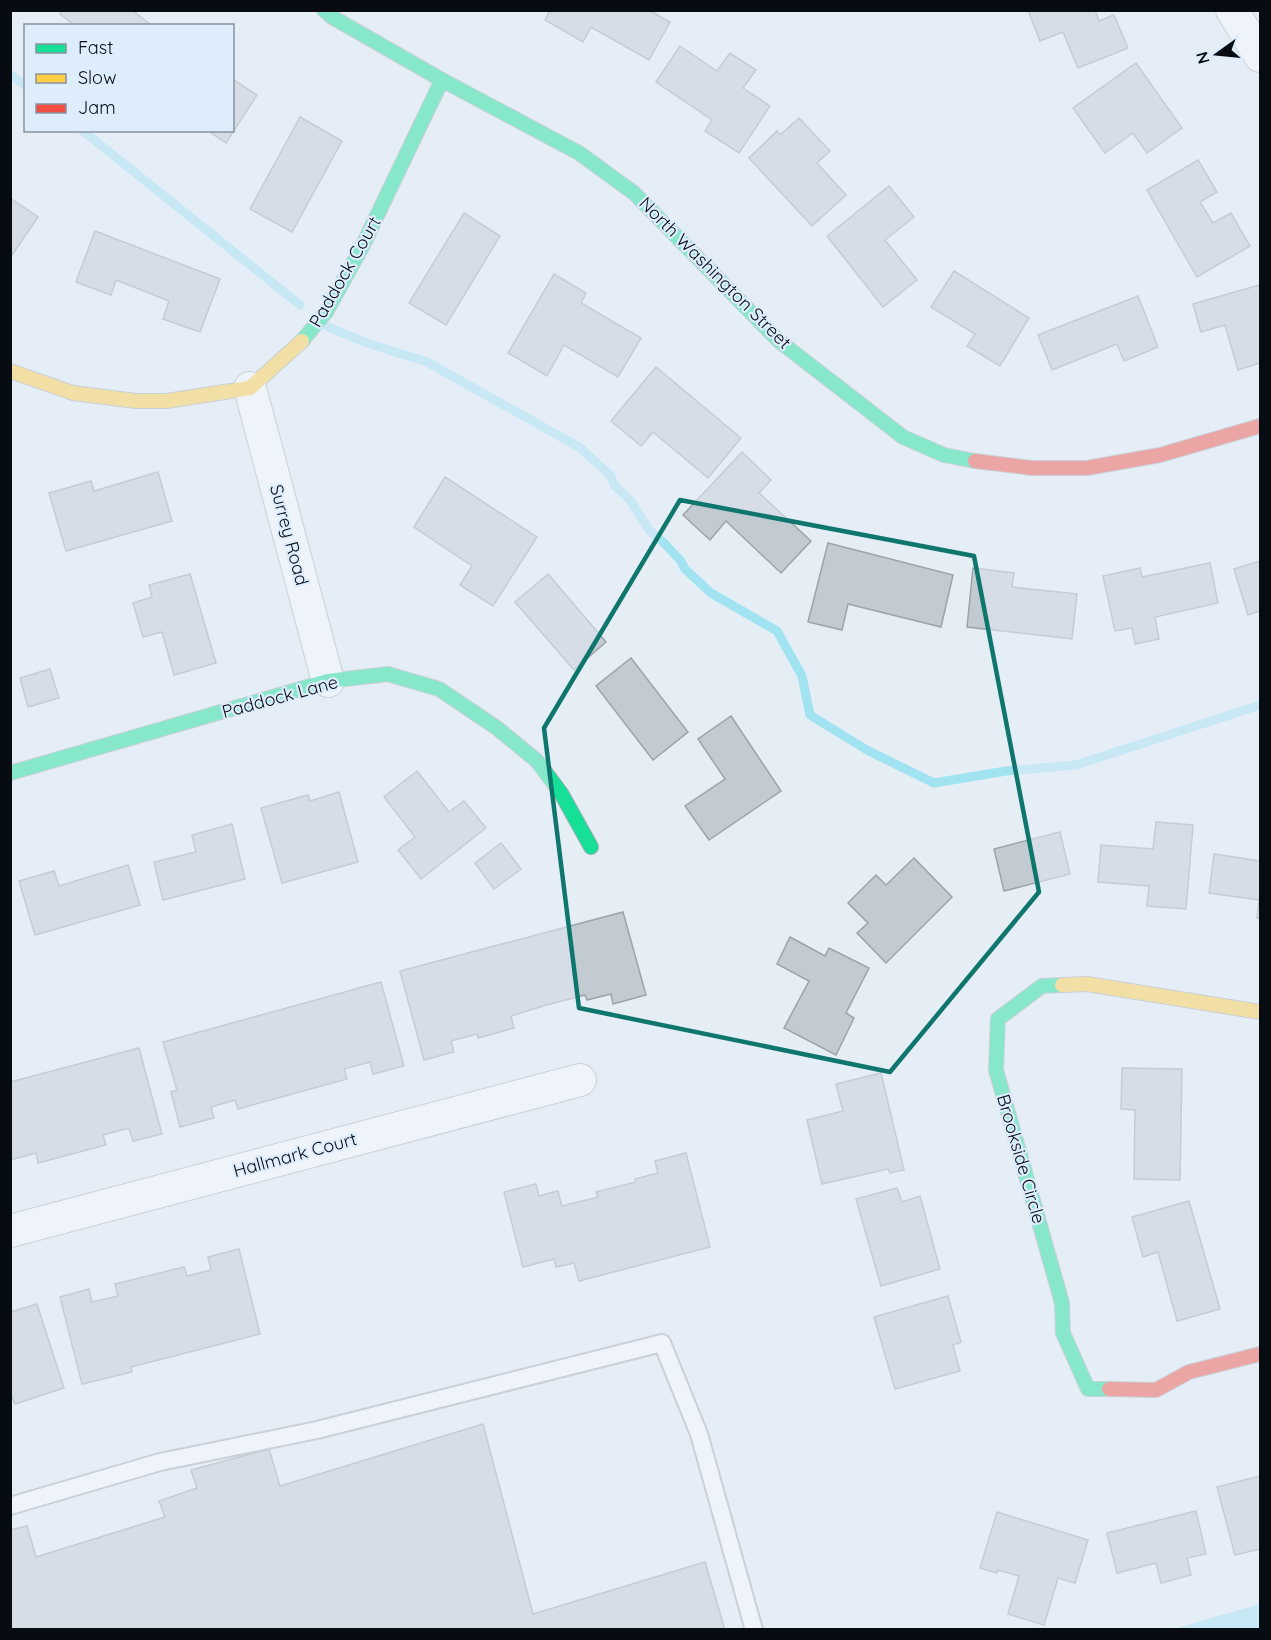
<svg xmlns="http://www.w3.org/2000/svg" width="1271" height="1640" font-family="Quicksand,sans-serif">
	<rect width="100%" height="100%" fill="#e5edf5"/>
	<polygon fill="#a2e3f2" points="1260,1604 1260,1629 1174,1629"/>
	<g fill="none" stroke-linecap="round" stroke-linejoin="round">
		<g stroke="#a2e3f2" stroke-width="9">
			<polyline points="10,74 26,86"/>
			<polyline points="82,130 300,305"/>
			<polyline points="326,326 364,342 427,362 579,447 611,476 614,485 630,500 650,531 664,543 681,561 685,569 711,593 777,631 802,676 810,715 867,750 934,783 1006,771 1076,765 1260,705"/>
		</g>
	</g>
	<g fill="#c3cbd2" stroke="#9ca4aa" stroke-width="1.5">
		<polygon points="62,10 132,10 152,26 75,26 60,14"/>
		<polygon points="550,10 649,10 670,22 649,60 591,27 583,42 545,20"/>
		<polygon points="1028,10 1095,10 1099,21 1114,15 1128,48 1078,68 1063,32 1040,41"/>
		<polygon points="680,46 717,71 730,53 756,70 743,88 770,106 739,153 705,131 712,120 656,82"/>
		<polygon points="1136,63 1182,128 1147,153 1133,133 1105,153 1073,108"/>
		<polygon points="232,79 257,95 226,143 207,130 232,130"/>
		<polygon points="300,117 342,141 292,232 250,209"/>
		<polygon points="799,118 830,151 817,163 846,195 812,226 749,158 777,131 780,135"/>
		<polygon points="1198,160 1217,192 1200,202 1213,223 1231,213 1250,246 1197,277 1147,190"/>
		<polygon points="889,186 914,217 885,240 917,280 883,307 827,236"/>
		<polygon points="10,198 38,217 10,258"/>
		<polygon points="464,213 500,236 446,325 409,303"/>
		<polygon points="95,231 220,279 200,332 163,319 169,301 116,280 111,295 76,282"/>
		<polygon points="954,271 1029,318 1000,366 967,346 975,334 931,307"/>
		<polygon points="554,274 586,293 581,303 641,338 618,377 564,345 547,376 508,353"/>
		<polygon points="1259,285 1260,291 1260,363 1238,370 1225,325 1201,332 1193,304"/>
		<polygon points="1138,296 1158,347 1124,361 1117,344 1052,370 1038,335"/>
		<polygon points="656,367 741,438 708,478 653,432 641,446 611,421"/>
		<polygon points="742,452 771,480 759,493 811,541 781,573 726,521 710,540 683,515"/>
		<polygon points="158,472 172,521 66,551 49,493 91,481 94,491"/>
		<polygon points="445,477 537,537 493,606 460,585 472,566 414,527"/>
		<polygon points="828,543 953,575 941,627 848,604 842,630 808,622"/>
		<polygon points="1260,561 1260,611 1248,615 1234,569"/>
		<polygon points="1210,563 1218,603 1155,617 1159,639 1135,644 1132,628 1115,631 1103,576 1140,568 1142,577"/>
		<polygon points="973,568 1014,573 1012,587 1077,594 1072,639 967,627"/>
		<polygon points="190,574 216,663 174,675 162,632 143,637 133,603 152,597 149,585"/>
		<polygon points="548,574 606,642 574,670 515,602"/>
		<polygon points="631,658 688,732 653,760 596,686"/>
		<polygon points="50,669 59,698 28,707 20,678"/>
		<polygon points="731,716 781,791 709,840 685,806 725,779 698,739"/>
		<polygon points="417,771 449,812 464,801 486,828 421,879 398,850 415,837 384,797"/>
		<polygon points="339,792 358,862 282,883 261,808 308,795 310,801"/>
		<polygon points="1156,822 1193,825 1186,909 1147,906 1149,886 1098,882 1101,845 1153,849"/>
		<polygon points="232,824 245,879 163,900 154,862 196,852 192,835"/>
		<polygon points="1060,832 1070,874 1004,891 994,849"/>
		<polygon points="501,843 521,869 494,889 475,863"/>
		<polygon points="1214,854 1260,861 1260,919 1257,918 1259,900 1209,893"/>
		<polygon points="914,858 952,897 886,963 857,933 868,923 848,903 876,875 886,885"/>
		<polygon points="128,865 140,905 35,935 19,881 54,871 59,886"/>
		<polygon points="623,912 646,995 613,1004 611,994 587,1000 585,995 543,1006 511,1016 514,1028 478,1038 477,1034 451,1041 454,1052 424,1060 400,971"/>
		<polygon points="790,937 825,956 829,948 869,968 846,1013 854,1018 836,1055 784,1028 809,981 777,964"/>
		<polygon points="381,982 404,1066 373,1074 370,1062 344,1069 347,1079 238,1109 235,1100 211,1107 214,1118 180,1127 171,1092 177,1090 163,1042"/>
		<polygon points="139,1048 162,1134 133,1141 129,1128 103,1135 106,1145 38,1163 36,1153 10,1160 10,1082"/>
		<polygon points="1122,1068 1182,1069 1180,1180 1134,1179 1135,1110 1121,1109"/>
		<polygon points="881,1073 904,1170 890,1173 888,1169 822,1184 807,1120 843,1111 836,1084"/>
		<polygon points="686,1153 710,1247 579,1281 574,1263 556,1267 554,1259 523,1267 504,1192 536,1184 539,1196 558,1191 562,1206 598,1197 596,1192 636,1182 635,1179 658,1173 655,1161"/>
		<polygon points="897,1188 902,1202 920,1196 940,1269 881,1286 856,1199"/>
		<polygon points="1189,1201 1220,1309 1177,1321 1158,1252 1143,1257 1132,1217"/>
		<polygon points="239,1249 260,1334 131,1367 132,1372 82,1384 60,1297 89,1289 92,1302 118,1296 115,1284 184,1267 187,1276 211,1270 208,1257"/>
		<polygon points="948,1296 961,1342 953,1345 960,1371 895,1389 874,1317"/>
		<polygon points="37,1304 64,1388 15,1404 12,1397 10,1397 10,1312"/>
		<polygon points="483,1424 533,1614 705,1562 725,1630 10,1630 10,1530 27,1526 36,1557 165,1517 159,1501 197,1488 191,1470 269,1449 280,1486"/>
		<polygon points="1260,1476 1260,1549 1235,1555 1217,1487"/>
		<polygon points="1196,1511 1206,1554 1187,1558 1191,1575 1161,1583 1156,1563 1117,1573 1107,1533"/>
		<polygon points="997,1512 1088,1540 1075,1583 1058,1578 1044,1625 1008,1614 1019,1576 998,1570 997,1573 980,1568"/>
	</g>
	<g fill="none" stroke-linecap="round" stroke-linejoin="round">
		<defs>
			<polyline id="lane" points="10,1506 160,1462 317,1430 662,1343 699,1434 754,1630"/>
			<g id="street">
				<polyline points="1232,10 1260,56"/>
				<polyline points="250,388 328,681"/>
				<polyline points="10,1231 580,1080"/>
			</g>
			<g id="fast">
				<polyline points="324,10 332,17 442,80 579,153 634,193 779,341 903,437 944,455 975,461"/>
				<polyline points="302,341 326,312 362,247 442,80"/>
				<polyline points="10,773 328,681 388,674 439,689 497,728 537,761 561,793 591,847"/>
				<polyline points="1062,985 1042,986 998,1019 996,1070 1062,1303 1063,1333 1088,1389 1109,1389"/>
			</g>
			<g id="slow">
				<polyline points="10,371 73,393 136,401 167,401 250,388 302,341"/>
				<polyline points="1062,985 1087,984 1260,1012"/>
			</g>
			<g id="jam">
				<polyline points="975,461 1032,468 1087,468 1160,455 1260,426"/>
				<polyline points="1109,1389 1156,1390 1189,1372 1260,1354"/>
			</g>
		</defs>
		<use href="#lane" stroke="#a7aeb5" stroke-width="20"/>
		<use href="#street" stroke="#a7aeb5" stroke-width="34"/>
		<use href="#fast" stroke="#a7aeb5" stroke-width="16"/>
		<use href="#slow" stroke="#a7aeb5" stroke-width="16"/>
		<use href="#jam" stroke="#a7aeb5" stroke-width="16"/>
		<use href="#lane" stroke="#fbfcfe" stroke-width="16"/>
		<use href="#street" stroke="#fbfcfe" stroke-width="32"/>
		<use href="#fast" stroke="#16e098" stroke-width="14"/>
		<use href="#slow" stroke="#ffcf43" stroke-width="14"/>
		<use href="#jam" stroke="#f24e42" stroke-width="14"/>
	</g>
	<path d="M0 0H1271V1640H0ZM680,500L974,556L1039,892L890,1072L579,1008L544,728Z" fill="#e5edf5" fill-opacity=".55" fill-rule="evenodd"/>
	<path fill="none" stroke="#0f766e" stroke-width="4.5" stroke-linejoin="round" d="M680,500L974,556L1039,892L890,1072L579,1008L544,728Z"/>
	<g text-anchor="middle" stroke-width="4.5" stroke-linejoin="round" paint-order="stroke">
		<g font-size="18" fill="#060c12" stroke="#deedfc">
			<text transform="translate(345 272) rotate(-60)" y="6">Paddock Court</text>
			<text transform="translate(715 273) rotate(45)" y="6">North Washington Street</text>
			<text transform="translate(289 535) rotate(75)" y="6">Surrey Road</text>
			<text transform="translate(280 697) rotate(-15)" y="6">Paddock Lane</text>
			<text transform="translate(295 1155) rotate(-15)" y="6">Hallmark Court</text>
			<text transform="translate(1021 1159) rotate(74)" y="6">Brookside Circle</text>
		</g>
	</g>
	<rect width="1271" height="1640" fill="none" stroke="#060c12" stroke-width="24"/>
	<rect x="24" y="24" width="210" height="108" fill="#deedfc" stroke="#88939e" stroke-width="1.5"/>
	<rect x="36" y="44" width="30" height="9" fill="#16e098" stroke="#88939e" stroke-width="1.5"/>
	<text x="78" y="54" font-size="18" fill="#060c12">Fast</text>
	<rect x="36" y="74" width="30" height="9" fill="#ffcf43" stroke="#88939e" stroke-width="1.5"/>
	<text x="78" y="84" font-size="18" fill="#060c12">Slow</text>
	<rect x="36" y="104" width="30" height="9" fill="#f24e42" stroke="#88939e" stroke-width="1.5"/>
	<text x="78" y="114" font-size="18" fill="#060c12">Jam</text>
	<g transform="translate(1217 54) rotate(255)" stroke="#deedfc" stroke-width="4.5" paint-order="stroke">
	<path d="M0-4.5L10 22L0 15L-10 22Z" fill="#060c12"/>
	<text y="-9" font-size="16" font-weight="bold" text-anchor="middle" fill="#060c12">N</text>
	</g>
</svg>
